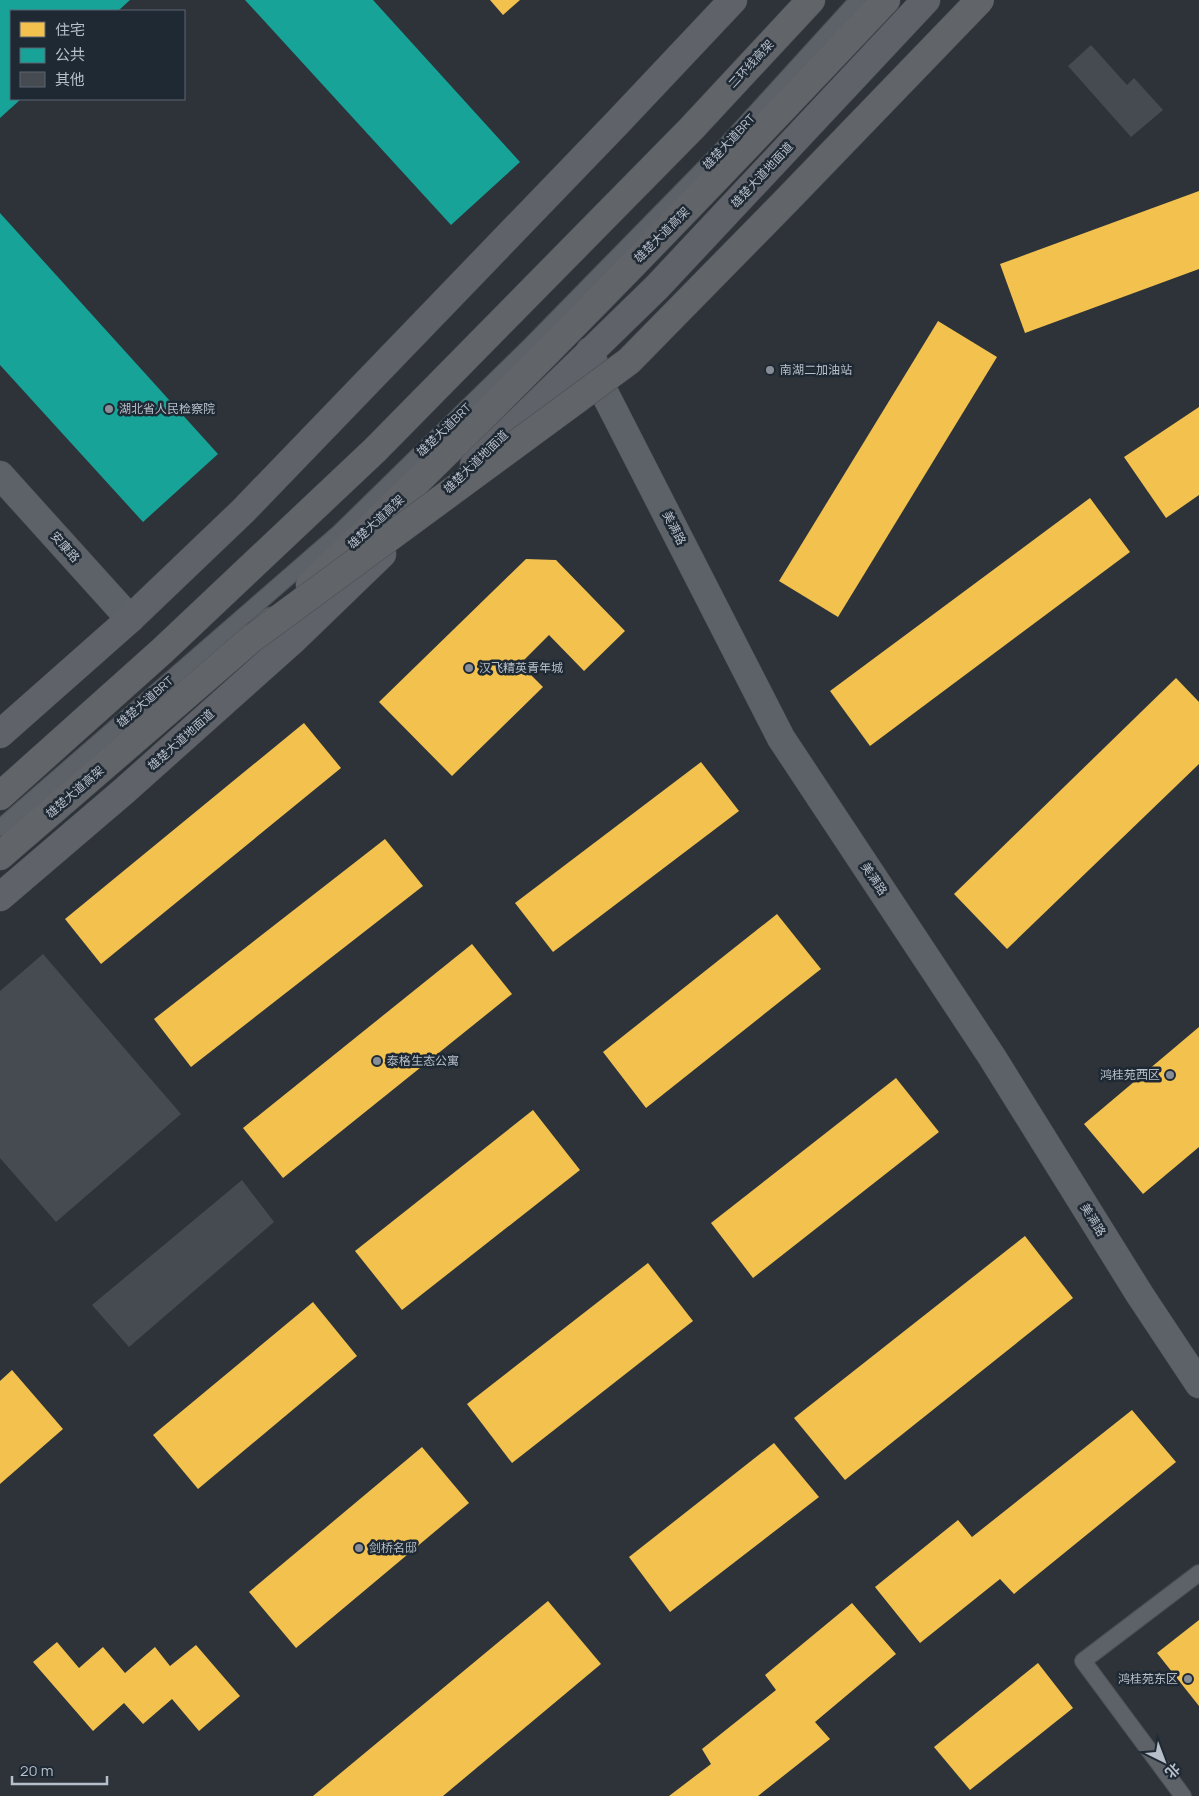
<svg xmlns="http://www.w3.org/2000/svg" width="1199" height="1796" font-family="Manrope,'Noto Sans SC',sans-serif">
	<rect width="100%" height="100%" fill="#2d3339"/>
	<g fill="#f2c14e">
		<polygon points="490,0 520,0 503,15"/>
		<polygon points="1199,191 1199,269 1025,333 1000,264"/>
		<polygon points="938,321 997,357 838,617 779,581"/>
		<polygon points="1199,407 1199,495 1166,518 1124,457"/>
		<polygon points="1090,498 1130,552 870,746 830,691"/>
		<polygon points="526,559 556,560 625,631 584,671 549,635 520,664 543,687 452,776 379,702"/>
		<polygon points="1176,678 1199,702 1199,764 1007,949 954,894"/>
		<polygon points="304,723 341,768 101,964 65,919"/>
		<polygon points="701,762 739,811 553,952 515,903"/>
		<polygon points="385,839 423,886 191,1067 154,1019"/>
		<polygon points="777,914 821,969 646,1108 603,1052"/>
		<polygon points="472,944 512,994 283,1178 243,1128"/>
		<polygon points="1199,1027 1199,1147 1143,1194 1084,1124"/>
		<polygon points="896,1078 939,1132 753,1278 711,1223"/>
		<polygon points="533,1110 580,1170 402,1310 355,1251"/>
		<polygon points="1025,1236 1073,1298 845,1480 794,1418"/>
		<polygon points="648,1263 693,1321 512,1463 467,1404"/>
		<polygon points="313,1302 357,1356 198,1489 153,1435"/>
		<polygon points="12,1370 63,1429 0,1484 0,1381"/>
		<polygon points="1132,1410 1176,1462 1014,1594 1000,1579 920,1643 875,1587 958,1520 972,1537"/>
		<polygon points="774,1443 819,1497 670,1612 629,1557"/>
		<polygon points="422,1447 469,1503 296,1648 249,1592"/>
		<polygon points="548,1601 601,1664 443,1796 313,1796"/>
		<polygon points="852,1603 896,1654 815,1722 830,1739 758,1796 669,1796 711,1764 702,1749 776,1690 765,1675"/>
		<polygon points="1199,1620 1199,1706 1157,1653"/>
		<polygon points="57,1642 79,1668 103,1647 125,1673 155,1647 170,1666 196,1645 240,1696 199,1731 172,1699 143,1724 124,1703 93,1731 33,1662"/>
		<polygon points="1038,1663 1073,1708 970,1790 934,1747"/>
	</g>
	<g fill="#17a398">
		<polygon points="0,0 130,0 118,11 11,11 11,99 21,99 0,118"/>
		<polygon points="245,0 373,0 520,162 451,225"/>
		<polygon points="0,213 218,454 143,522 0,365"/>
	</g>
	<g fill="#464b51">
		<polygon points="1091,45 1127,85 1134,78 1163,110 1131,137 1068,66"/>
		<polygon points="43,954 181,1114 56,1222 0,1158 0,991"/>
		<polygon points="242,1180 274,1222 129,1347 92,1305"/>
	</g>
	<g fill="none" stroke-linecap="round" stroke-linejoin="round">
		<defs>
			<g id="lane">
				<polyline points="0,828 340,532 531,345 719,153 858,0"/>
				<polyline points="1183,1796 1083,1661 1199,1573"/>
			</g>
			<g id="street">
				<polyline points="590,351 603,390 781,738 992,1057 1140,1295 1199,1384"/>
				<polyline points="0,475 130,619"/>
			</g>
			<g id="primary">
				<polyline points="474,465 657,287 926,0"/>
				<polyline points="0,734 130,619 243,511 617,123 733,0"/>
				<polyline points="0,897 124,791 293,640 382,554"/>
			</g>
			<g id="highway">
				<path d="M310,585C509,396 698,199 886,0"/>
				<polyline points="0,796 162,651 375,450 691,129 811,0"/>
				<polyline points="0,856 272,621"/>
			</g>
		</defs>
		<use href="#lane" stroke="#4a4f54" stroke-width="18"/>
		<use href="#street" stroke="#4a4f54" stroke-width="29"/>
		<use href="#primary" stroke="#4a4f56" stroke-width="29"/>
		<use href="#highway" stroke="#494f55" stroke-width="29"/>
		<use href="#lane" stroke="#5d6168" stroke-width="16"/>
		<use href="#street" stroke="#5d6168" stroke-width="28"/>
		<use href="#primary" stroke="#5f6369" stroke-width="28"/>
		<use href="#highway" stroke="#616468" stroke-width="28"/>
		<defs>
			<polyline id="highway-bridge" points="254,637 629,361 786,201 980,0"/>
		</defs>
		<use href="#highway-bridge" stroke="#494f55" stroke-width="29" stroke-linecap="butt"/>
		<use href="#highway-bridge" stroke="#616468" stroke-width="28"/>
	</g>
	<g fill="#878e97" stroke="#1f2934" stroke-width="2">
		<circle cx="770" cy="370" r="5"/>
		<circle cx="109" cy="409" r="5"/>
		<circle cx="469" cy="668" r="5"/>
		<circle cx="377" cy="1061" r="5"/>
		<circle cx="1170" cy="1075" r="5"/>
		<circle cx="359" cy="1548" r="5"/>
		<circle cx="1188" cy="1679" r="5"/>
	</g>
	<g text-anchor="middle" stroke-width="5" stroke-linejoin="round" paint-order="stroke">
		<g font-size="12" fill="#b7bfca" stroke="#1f2934">
			<text transform="translate(751 64) rotate(-47)" y="4">二环线高架</text>
			<text transform="translate(729 142) rotate(-47)" y="4">雄楚大道BRT</text>
			<text transform="translate(762 175) rotate(-47)" y="4">雄楚大道地面道</text>
			<text transform="translate(662 235) rotate(-45)" y="4">雄楚大道高架</text>
			<text transform="translate(444 430) rotate(-44)" y="4">雄楚大道BRT</text>
			<text transform="translate(476 462) rotate(-44)" y="4">雄楚大道地面道</text>
			<text transform="translate(376 522) rotate(-43)" y="4">雄楚大道高架</text>
			<text transform="translate(674 528) rotate(63)" y="4">美满路</text>
			<text transform="translate(65 547) rotate(48)" y="4">安康路</text>
			<text transform="translate(145 702) rotate(-41)" y="4">雄楚大道BRT</text>
			<text transform="translate(181 740) rotate(-42)" y="4">雄楚大道地面道</text>
			<text transform="translate(75 792) rotate(-41)" y="4">雄楚大道高架</text>
			<text transform="translate(874 879) rotate(56)" y="4">美满路</text>
			<text transform="translate(1093 1220) rotate(58)" y="4">美满路</text>
		</g>
		<g font-size="12" fill="#b7bfca" stroke="#1f2934" text-anchor="start">
			<text x="780" y="374">南湖二加油站</text>
			<text x="119" y="413">湖北省人民检察院</text>
			<text x="479" y="672">汉飞精英青年城</text>
			<text x="387" y="1065">泰格生态公寓</text>
			<text x="1160" y="1079" text-anchor="end">鸿桂苑西区</text>
			<text x="369" y="1552">剑桥名邸</text>
			<text x="1178" y="1683" text-anchor="end">鸿桂苑东区</text>
		</g>
	</g>
	<rect x="10" y="10" width="175" height="90" fill="#1f2934" stroke="#5c6570"/>
	<rect x="20" y="22" width="25" height="15" fill="#f2c14e" stroke="#5c6570"/>
	<text x="55" y="35" font-size="15" fill="#b7bfca">住宅</text>
	<rect x="20" y="48" width="25" height="15" fill="#17a398" stroke="#5c6570"/>
	<text x="55" y="60" font-size="15" fill="#b7bfca">公共</text>
	<rect x="20" y="72" width="25" height="15" fill="#464b51" stroke="#5c6570"/>
	<text x="55" y="85" font-size="15" fill="#b7bfca">其他</text>
	<g transform="translate(1164 1761) rotate(138)" stroke="#1f2934" stroke-width="4" paint-order="stroke">
	<path d="M0-4L9 19L0 12L-9 19Z" fill="#b7bfca"/>
	<text y="-8" font-size="14" font-weight="bold" text-anchor="middle" fill="#b7bfca">北</text>
	</g>
	<path d="M12 1776v8h95v-8" fill="none" stroke="#b7bfca" stroke-width="2.5"/>
	<text x="20" y="1776" font-size="15" fill="#b7bfca" stroke="#1f2934" stroke-width="4" paint-order="stroke">20 m</text>
</svg>
